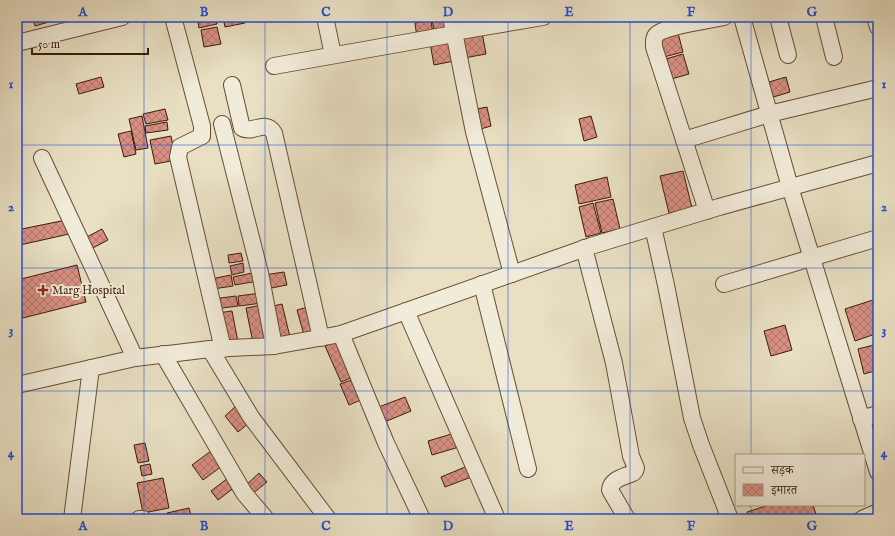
<svg xmlns="http://www.w3.org/2000/svg" width="895" height="536" font-family="'IM FELL English','Noto Serif Devanagari',serif">
	<defs>
		<pattern id="building-cross-hatch" width="8" height="8" patternUnits="userSpaceOnUse"><rect width="8" height="8" fill="#d99084"/><path d="M0 0l8 8M0 8l8-8" fill="none" stroke="#b1756a"/></pattern>
	</defs>
	<rect width="100%" height="100%" fill="#e9e0c4"/>
	<filter id="stains"><feTurbulence type="fractalNoise" baseFrequency=".005" numOctaves="4"/><feColorMatrix values="0 0 0 0 .2 0 0 0 0 .09 0 0 0 0 .02 0 0 0 .5 -.17"/></filter>
	<radialGradient id="worn" r=".72"><stop offset=".6" stop-color="#630" stop-opacity="0"/><stop offset="1" stop-color="#630" stop-opacity=".3"/></radialGradient>
	<g fill="url(#building-cross-hatch)" stroke="#3a1d02">
		<polygon points="32,17 58,17 59,19 35,26"/>
		<polygon points="197,17 216,17 217,24 199,28"/>
		<polygon points="223,17 244,17 245,23 225,27"/>
		<polygon points="446,18 449,32 435,35 432,20"/>
		<polygon points="431,20 433,35 417,38 415,23"/>
		<polygon points="217,27 221,44 204,47 201,30"/>
		<polygon points="482,32 486,54 464,58 460,36"/>
		<polygon points="678,33 683,52 660,58 655,39"/>
		<polygon points="450,40 454,61 434,65 430,43"/>
		<polygon points="683,54 689,74 668,80 662,60"/>
		<polygon points="101,77 104,87 79,94 76,84"/>
		<polygon points="786,77 790,92 767,99 762,84"/>
		<polygon points="487,107 491,126 477,130 472,110"/>
		<polygon points="165,109 168,120 146,124 143,114"/>
		<polygon points="142,116 148,148 136,150 129,119"/>
		<polygon points="591,116 597,137 584,141 579,119"/>
		<polygon points="167,122 168,130 146,133 145,126"/>
		<polygon points="131,131 136,154 124,157 118,134"/>
		<polygon points="171,136 176,160 155,164 150,140"/>
		<polygon points="683,171 692,208 669,213 660,176"/>
		<polygon points="607,177 611,197 579,204 575,185"/>
		<polygon points="613,199 620,229 602,233 595,203"/>
		<polygon points="593,203 601,233 586,237 579,207"/>
		<polygon points="66,220 69,234 20,245 17,230"/>
		<polygon points="102,229 108,240 89,250 83,239"/>
		<polygon points="241,253 243,261 229,263 228,255"/>
		<polygon points="243,263 244,272 232,275 230,266"/>
		<polygon points="77,265 86,302 23,318 17,293 17,280"/>
		<polygon points="257,272 258,281 235,285 233,277"/>
		<polygon points="284,272 287,285 266,289 264,275"/>
		<polygon points="231,275 233,286 213,289 211,279"/>
		<polygon points="261,293 262,303 239,306 238,296"/>
		<polygon points="236,296 238,306 214,309 213,299"/>
		<polygon points="876,299 878,306 878,333 855,341 845,309"/>
		<polygon points="282,304 290,337 277,340 269,307"/>
		<polygon points="262,305 270,339 253,343 246,308"/>
		<polygon points="308,307 315,332 304,335 297,310"/>
		<polygon points="232,311 238,342 224,345 217,313"/>
		<polygon points="785,325 792,350 771,356 764,331"/>
		<polygon points="339,340 355,376 341,382 325,346"/>
		<polygon points="874,345 878,361 878,370 864,374 858,349"/>
		<polygon points="354,379 363,399 349,405 340,384"/>
		<polygon points="405,397 411,411 382,423 376,408"/>
		<polygon points="236,406 250,422 238,432 225,416"/>
		<polygon points="455,433 459,447 432,455 428,441"/>
		<polygon points="145,443 149,461 138,463 134,445"/>
		<polygon points="211,451 222,466 203,480 192,465"/>
		<polygon points="150,464 152,474 142,476 140,466"/>
		<polygon points="470,465 474,476 445,487 441,477"/>
		<polygon points="259,473 267,482 251,495 244,487"/>
		<polygon points="163,478 169,508 143,513 137,483"/>
		<polygon points="228,478 235,487 218,500 211,491"/>
		<polygon points="769,505 813,505 817,517 812,519 749,519 747,512"/>
		<polygon points="189,508 192,519 169,519 167,513"/>
	</g>
	<g fill="none" stroke-linecap="round" stroke-linejoin="round">
		<defs>
			<g id="street">
				<polyline points="173,17 202,126 202,136 180,147 178,157 223,349"/>
				<polyline points="325,17 333,55"/>
				<polyline points="451,17 474,132 512,274"/>
				<polyline points="742,17 790,187 878,472"/>
				<polyline points="778,17 788,55"/>
				<polyline points="824,17 834,57"/>
				<polyline points="875,17 878,27"/>
				<polyline points="454,32 543,17"/>
				<polyline points="17,43 122,17"/>
				<polyline points="274,66 454,34"/>
				<path d="M232,85L242,128C253,134 265,119 274,133L321,338"/>
				<polyline points="222,124 260,273 274,346"/>
				<polyline points="684,140 769,114 878,88"/>
				<polyline points="42,158 135,358"/>
				<path d="M707,211L654,47C654,43 653,39 656,35C664,26 711,20 724,17"/>
				<polyline points="653,227 666,285 692,418 701,445 730,519"/>
				<path d="M584,248L614,363L631,456L636,468L635,471L633,473C624,477 611,479 610,490L627,519"/>
				<polyline points="482,284 528,469"/>
				<polyline points="724,284 878,238"/>
				<polyline points="406,311 497,519"/>
				<polyline points="341,334 386,443 422,519"/>
				<polyline points="210,349 251,417 328,519"/>
				<polyline points="163,354 244,493 266,519"/>
				<polyline points="17,385 135,358 210,349 274,346 341,334 591,246 719,207 878,163"/>
				<polyline points="861,419 878,414"/>
				<polyline points="72,519 91,368"/>
				<polyline points="139,519 143,519"/>
				<polyline points="862,519 878,512"/>
			</g>
		</defs>
		<use href="#street" stroke="#664e32" stroke-width="18"/>
		<use href="#street" stroke="#f1ebd9" stroke-width="16"/>
	</g>
	<path fill="none" stroke="#1d4ed8" stroke-width="1" stroke-opacity="0.55" d="M144,17V519M265,17V519M387,17V519M508,17V519M630,17V519M751,17V455M17,145H878M17,268H878M17,391H878M751,505V519"/>
	<path fill="#8f2418" stroke="#f1ebd9" stroke-width="1.5" d="M41 284h4v4h4v4h-4v4h-4v-4h-4v-4h4z"/>
	<g text-anchor="middle" stroke-width="4" stroke-linejoin="round" paint-order="stroke">
		<g font-size="12" fill="#3a1d02" stroke="#f1ebd9" text-anchor="start">
			<text x="52" y="294">Marg Hospital</text>
		</g>
	</g>
	<rect width="895" height="536" fill="none" stroke="#e9e0c4" stroke-width="44"/>
	<rect x="735" y="454" width="130" height="52" fill="#f1ebd9" stroke="#a89983"/>
	<rect x="743" y="467" width="20" height="6" fill="#f1ebd9" stroke="#a89983"/>
	<text x="771" y="474" font-size="12" fill="#3a1d02">सड़क</text>
	<rect x="743" y="484" width="20" height="12" fill="url(#building-cross-hatch)" stroke="#a89983"/>
	<text x="771" y="494" font-size="12" fill="#3a1d02">इमारत</text>
	<path d="M32 48v6h116v-6" fill="none" stroke="#3a1d02" stroke-width="2"/>
	<text x="38" y="48" font-size="12" fill="#3a1d02" stroke="#f1ebd9" stroke-width="3" paint-order="stroke">50 m</text>
	<rect x="22" y="22" width="851" height="492" fill="none" stroke="#1d4ed8" stroke-width="1.5"/>
	<g font-size="13" text-anchor="middle" font-weight="bold" fill="#1d4ed8">
		<text x="83" y="16">A</text>
		<text x="204" y="16">B</text>
		<text x="326" y="16">C</text>
		<text x="448" y="16">D</text>
		<text x="569" y="16">E</text>
		<text x="691" y="16">F</text>
		<text x="812" y="16">G</text>
		<text x="11" y="88">1</text>
		<text x="884" y="88">1</text>
		<text x="11" y="211">2</text>
		<text x="884" y="211">2</text>
		<text x="11" y="334">3</text>
		<text x="884" y="334">3</text>
		<text x="11" y="457">4</text>
		<text x="884" y="457">4</text>
		<text x="83" y="530">A</text>
		<text x="204" y="530">B</text>
		<text x="326" y="530">C</text>
		<text x="448" y="530">D</text>
		<text x="569" y="530">E</text>
		<text x="691" y="530">F</text>
		<text x="812" y="530">G</text>
	</g>
	<rect width="100%" height="100%" filter="url(#stains)"/>
	<rect width="100%" height="100%" fill="url(#worn)"/>
</svg>
